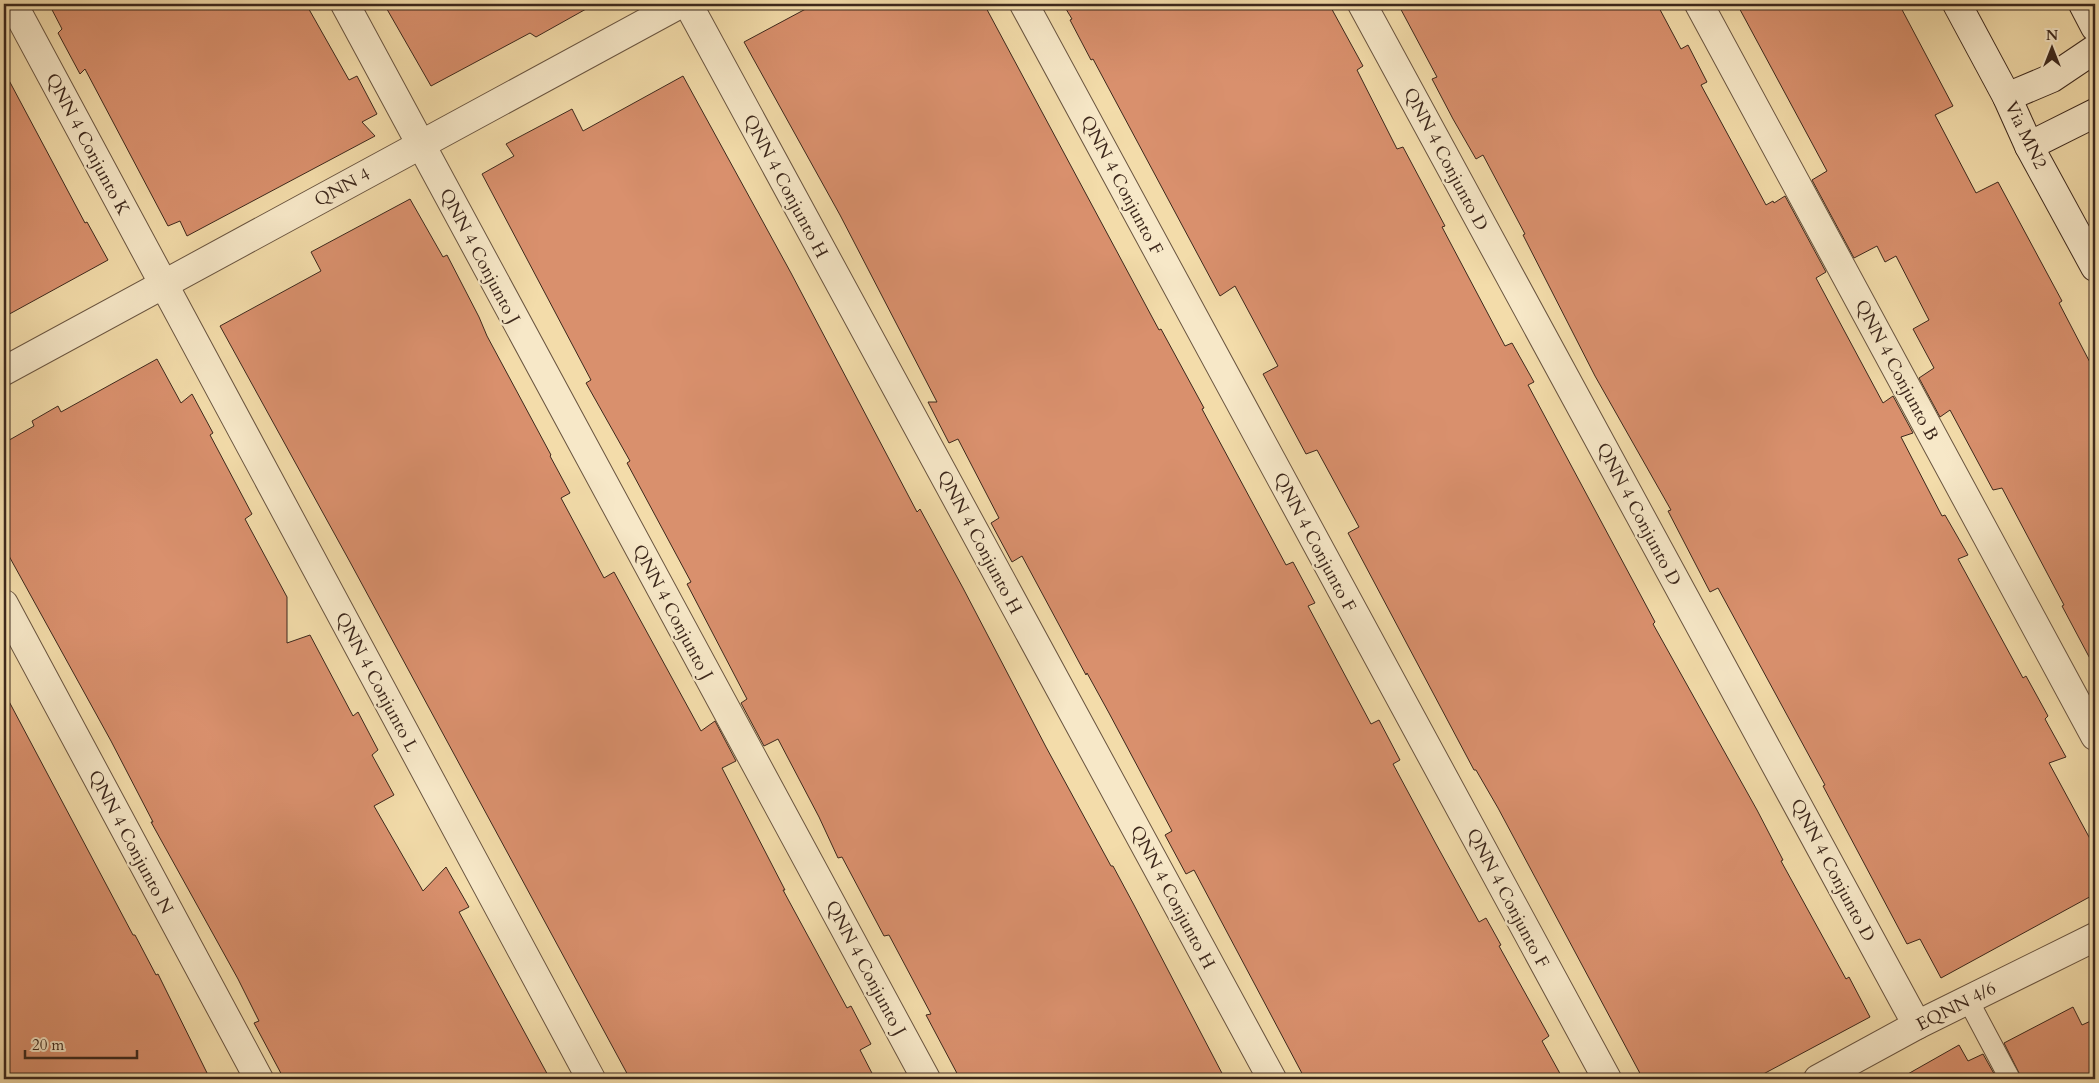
<svg xmlns="http://www.w3.org/2000/svg" width="2099" height="1083" font-family="Cardo,serif">
	<rect width="100%" height="100%" fill="#f3dcaa"/>
	<filter id="stains"><feTurbulence type="fractalNoise" baseFrequency=".004" numOctaves="4"/><feColorMatrix values="0 0 0 0 .2 0 0 0 0 .09 0 0 0 0 .02 0 0 0 .5 -.17"/></filter>
	<radialGradient id="worn" r=".72"><stop offset=".6" stop-color="#630" stop-opacity="0"/><stop offset="1" stop-color="#630" stop-opacity=".3"/></radialGradient>
	<g fill="#d9906d" stroke="#3d281c">
		<polygon points="49,4 306,4 349,80 357,76 377,114 362,122 375,136 187,236 180,221 168,226 85,69 80,74 58,33 62,29"/>
		<polygon points="384,4 595,4 536,37 530,33 431,86"/>
		<polygon points="815,4 984,4 1159,330 1161,329 1204,408 1202,409 1286,565 1293,562 1315,603 1308,606 1371,724 1379,720 1400,760 1393,764 1436,844 1479,922 1486,918 1501,945 1499,946 1549,1036 1542,1041 1563,1079 1305,1079 1194,870 1186,874 1165,835 1172,831 1109,713 1087,673 1086,675 1022,556 1012,562 991,523 999,518 958,439 949,443 928,402 937,402 840,215 744,42"/>
		<polygon points="1063,4 1329,4 1363,66 1357,70 1397,149 1403,147 1445,226 1442,227 1505,346 1512,343 1534,382 1528,385 1655,622 1653,624 1757,810 1783,860 1781,861 1846,979 1849,977 1870,1017 1754,1079 1643,1079 1498,808 1476,770 1474,770 1348,533 1359,527 1317,450 1306,454 1263,374 1278,366 1235,286 1220,296 1093,59 1091,60 1070,20 1072,19"/>
		<polygon points="1398,4 1657,4 1681,49 1688,45 1707,82 1701,85 1766,205 1773,201 1774,203 1785,196 1826,272 1816,278 1883,403 1893,396 1913,433 1901,437 1942,516 1945,515 1968,555 1958,559 2023,678 2026,676 2048,716 2045,719 2066,757 2049,763 2095,848 2095,894 1941,978 1920,939 1907,944 1823,786 1825,785 1718,588 1710,592 1668,511 1671,510 1595,376 1523,235 1525,234 1483,155 1476,159 1453,119 1432,79 1437,77"/>
		<polygon points="1737,4 1899,4 1953,106 1935,115 1976,193 1998,182 2062,301 2059,303 2095,372 2095,668 2062,606 2064,605 2002,488 1993,490 1950,410 1940,417 1919,378 1934,368 1913,329 1929,320 1896,256 1885,262 1877,246 1854,258 1812,180 1827,171"/>
		<polygon points="4,71 85,223 87,222 108,260 4,317"/>
		<polygon points="683,76 791,273 917,512 920,509 963,588 1046,747 1111,866 1113,866 1134,905 1225,1079 960,1079 926,1015 931,1014 889,935 884,936 842,857 838,858 819,817 778,739 764,746 741,703 747,699 687,584 691,582 627,463 630,461 586,383 591,380 482,174 514,156 506,144 572,109 583,131"/>
		<polygon points="410,199 443,257 447,255 479,317 487,336 551,455 550,456 570,493 561,498 604,578 614,572 701,731 715,721 736,761 722,768 785,890 783,890 847,1008 851,1006 871,1044 860,1050 875,1079 630,1079 350,562 220,326 321,271 311,252"/>
		<polygon points="157,359 181,403 192,394 213,433 210,435 252,514 245,519 287,597 287,643 310,635 353,716 358,712 378,750 372,755 394,795 374,806 423,891 446,867 469,907 459,912 550,1079 284,1079 254,1023 259,1021 238,979 151,822 153,822 111,741 4,547 4,443 34,426 32,421 58,406 61,412"/>
		<polygon points="4,692 133,935 135,935 156,975 158,974 210,1079 4,1079"/>
		<polygon points="2073,1007 2082,1025 2095,1019 2095,1079 2022,1079 2004,1043"/>
		<polygon points="1959,1045 1968,1061 1983,1054 1997,1079 1899,1079"/>
	</g>
	<g fill="none" stroke-linecap="round" stroke-linejoin="round">
		<defs>
			<polyline id="service" points="1968,1000 2010,1079"/>
			<g id="minor">
				<polyline points="13,4 591,1079"/>
				<polyline points="345,4 926,1079"/>
				<polyline points="688,4 1272,1079"/>
				<polyline points="1024,4 1607,1079"/>
				<polyline points="1362,4 1917,1025"/>
				<polyline points="1699,4 2095,736"/>
				<polyline points="4,371 680,4"/>
				<polyline points="4,604 259,1079"/>
				<polyline points="1818,1079 1917,1025 2095,937"/>
			</g>
			<g id="secondary">
				<polyline points="1957,4 2007,97 2029,146 2095,267"/>
				<polyline points="2083,4 2095,27"/>
				<polyline points="2007,97 2052,78 2095,49"/>
				<polyline points="2029,146 2095,113"/>
			</g>
		</defs>
		<use href="#service" stroke="#6a5540" stroke-width="22"/>
		<use href="#minor" stroke="#6a5540" stroke-width="30"/>
		<use href="#secondary" stroke="#3d281c" stroke-width="30"/>
		<use href="#service" stroke="#f7e8c8" stroke-width="20"/>
		<use href="#minor" stroke="#f7e8c8" stroke-width="28"/>
		<use href="#secondary" stroke="#f7e8c8" stroke-width="28"/>
	</g>
	<g text-anchor="middle" stroke-width="5" stroke-linejoin="round" paint-order="stroke">
		<g font-size="18" fill="#3d281c" stroke="#f7e8c8">
			<text transform="translate(2026 135) rotate(64)" y="6">Via MN2</text>
			<text transform="translate(88 144) rotate(62)" y="6">QNN 4 Conjunto K</text>
			<text transform="translate(1446 159) rotate(62)" y="6">QNN 4 Conjunto D</text>
			<text transform="translate(1122 185) rotate(62)" y="6">QNN 4 Conjunto F</text>
			<text transform="translate(786 186) rotate(62)" y="6">QNN 4 Conjunto H</text>
			<text transform="translate(342 187) rotate(-29)" y="6">QNN 4</text>
			<text transform="translate(480 256) rotate(62)" y="6">QNN 4 Conjunto J</text>
			<text transform="translate(1897 370) rotate(62)" y="6">QNN 4 Conjunto B</text>
			<text transform="translate(1639 514) rotate(62)" y="6">QNN 4 Conjunto D</text>
			<text transform="translate(980 542) rotate(62)" y="6">QNN 4 Conjunto H</text>
			<text transform="translate(1315 542) rotate(62)" y="6">QNN 4 Conjunto F</text>
			<text transform="translate(673 612) rotate(62)" y="6">QNN 4 Conjunto J</text>
			<text transform="translate(377 682) rotate(62)" y="6">QNN 4 Conjunto L</text>
			<text transform="translate(131 842) rotate(62)" y="6">QNN 4 Conjunto N</text>
			<text transform="translate(1833 870) rotate(62)" y="6">QNN 4 Conjunto D</text>
			<text transform="translate(1173 897) rotate(62)" y="6">QNN 4 Conjunto H</text>
			<text transform="translate(1508 898) rotate(62)" y="6">QNN 4 Conjunto F</text>
			<text transform="translate(866 968) rotate(62)" y="6">QNN 4 Conjunto J</text>
			<text transform="translate(1956 1006) rotate(-27)" y="6">EQNN 4/6</text>
		</g>
	</g>
	<rect width="2099" height="1083" fill="none" stroke="#f3dcaa" stroke-width="20"/>
	<rect x="5" y="5" width="2089" height="1073" fill="none" stroke="#3d281c" stroke-width="2.5"/>
	<rect x="10" y="10" width="2079" height="1063" fill="none" stroke="#3d281c"/>
	<g transform="translate(2052 48)" stroke="#f7e8c8" stroke-width="4" paint-order="stroke">
	<path d="M0-4L9 19L0 12L-9 19Z" fill="#3d281c"/>
	<text y="-8" font-size="14" font-weight="bold" text-anchor="middle" fill="#3d281c">N</text>
	</g>
	<path d="M25 1050v8h112v-8" fill="none" stroke="#3d281c" stroke-width="2.5"/>
	<text x="32" y="1050" font-size="15" fill="#3d281c" stroke="#f7e8c8" stroke-width="4" paint-order="stroke">20 m</text>
	<rect width="100%" height="100%" filter="url(#stains)"/>
	<rect width="100%" height="100%" fill="url(#worn)"/>
</svg>
